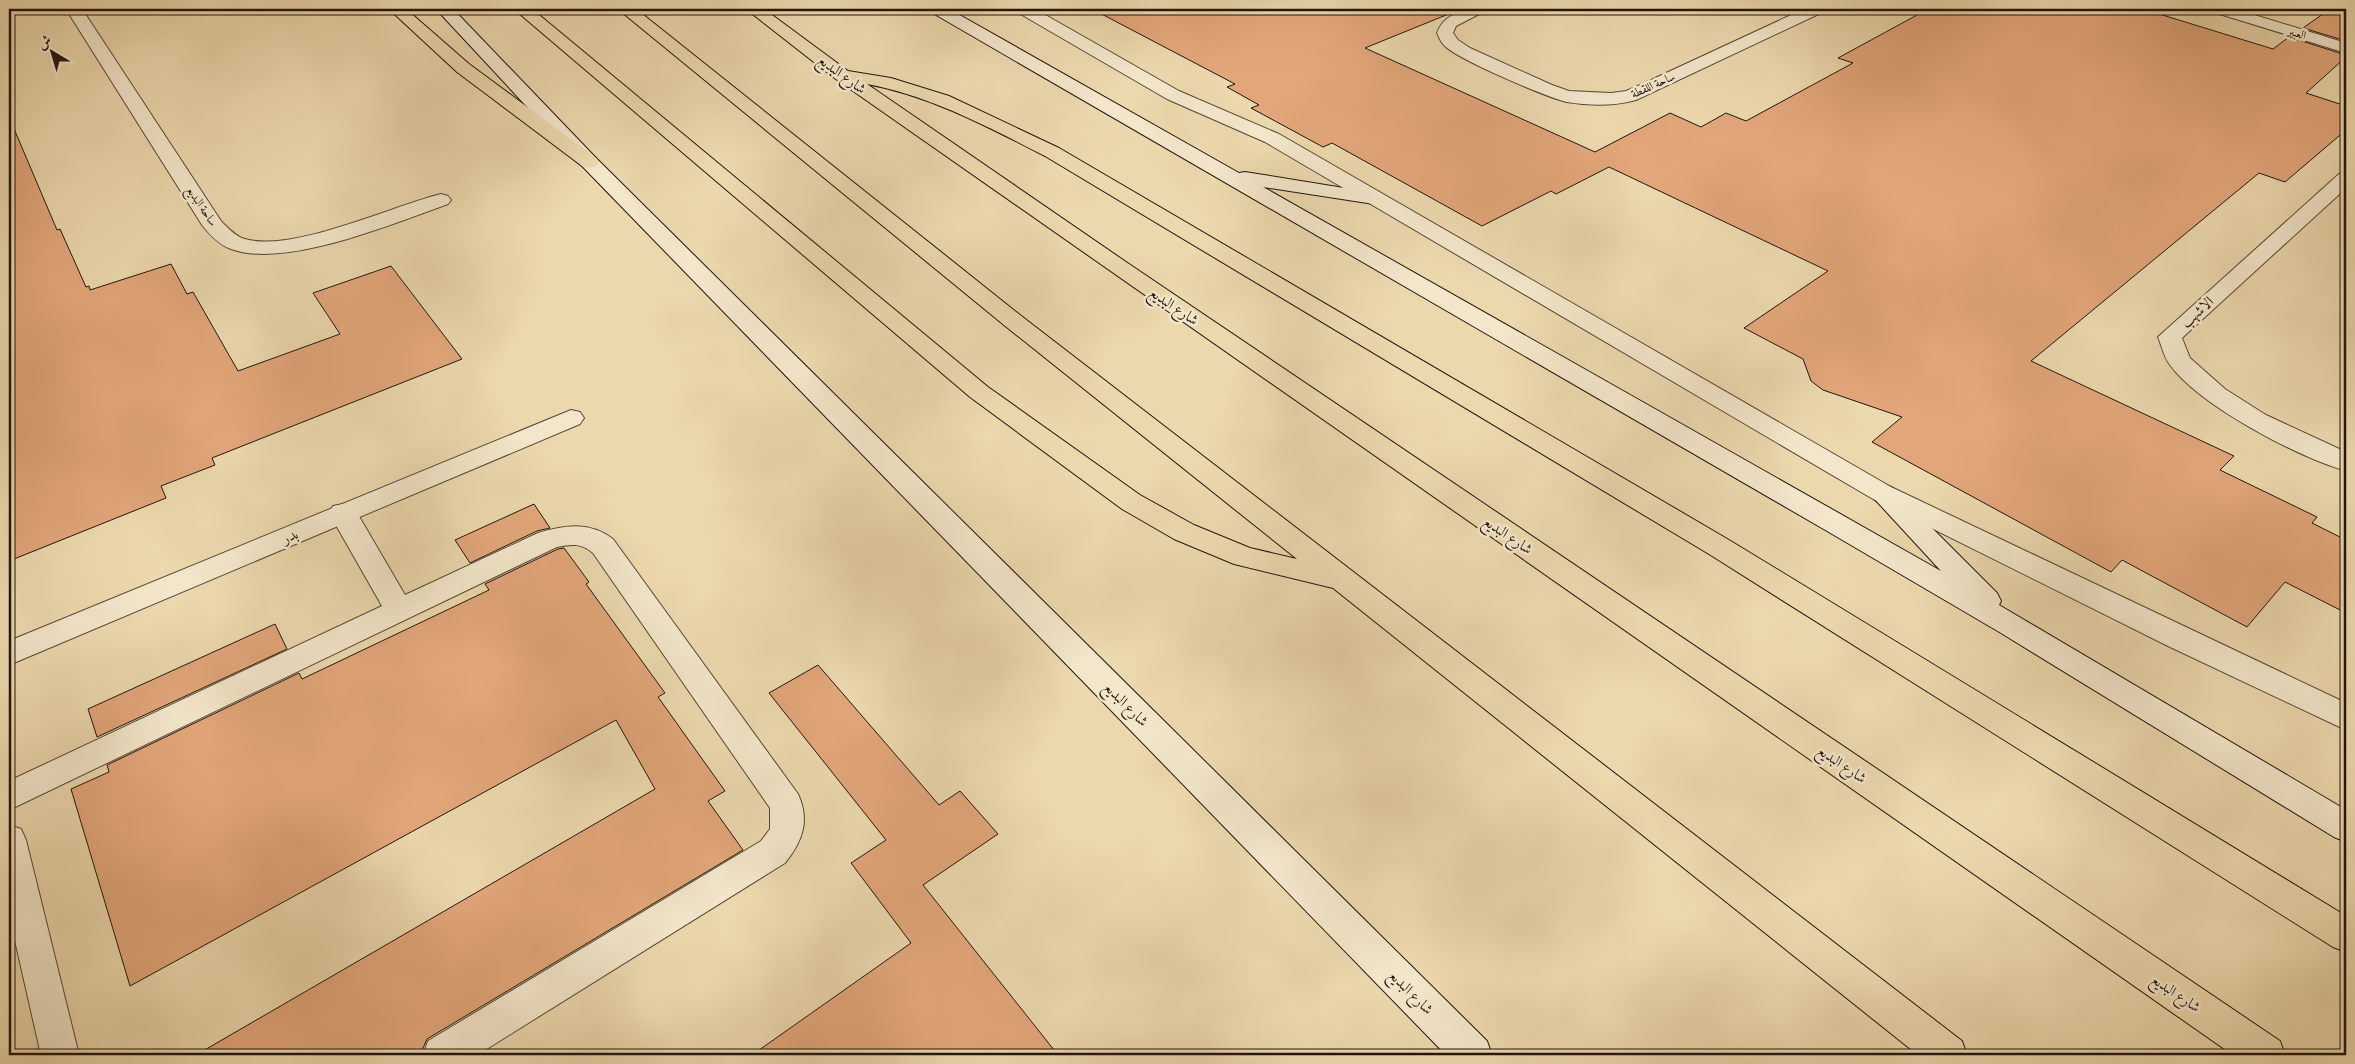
<svg xmlns="http://www.w3.org/2000/svg" width="2355" height="1064" font-family="Alegreya,Amiri,serif">
	<rect width="100%" height="100%" fill="#ecd8ad"/>
	<filter id="stains"><feTurbulence type="fractalNoise" baseFrequency=".004" numOctaves="4"/><feColorMatrix values="0 0 0 0 .2 0 0 0 0 .09 0 0 0 0 .02 0 0 0 .5 -.17"/></filter>
	<radialGradient id="worn" r=".72"><stop offset=".6" stop-color="#630" stop-opacity="0"/><stop offset="1" stop-color="#630" stop-opacity=".3"/></radialGradient>
	<g fill="#e2a67a" stroke="#22150e">
		<polygon points="1092,9 1456,9 1456,11 1365,48 1595,152 1670,113 1701,127 1726,113 1746,121 1853,63 1838,58 1928,9 2143,9 2273,49 2289,37 2346,55 2346,57 2306,93 2346,106 2346,130 2285,182 2259,173 2031,361 2234,456 2220,470 2317,517 2312,523 2346,540 2346,613 2285,582 2247,627 2122,560 2111,572 1872,442 1902,417 1823,390 1811,381 1803,359 1744,328 1828,271 1609,167 1556,194 1551,191 1482,226 1332,143 1323,147 1251,108 1259,105 1227,87 1235,84"/>
		<polygon points="2330,9 2346,9 2346,41 2303,28"/>
		<polygon points="9,117 57,230 60,229 86,287 89,286 90,290 171,264 187,294 193,292 238,371 340,334 313,293 391,266 462,359 212,458 215,465 161,486 166,498 9,561"/>
		<polygon points="534,504 550,528 537,531 470,563 455,540"/>
		<polygon points="564,548 589,582 586,584 665,693 658,697 725,791 708,801 743,850 427,1039 420,1055 196,1055 655,789 616,720 130,986 71,789 109,772 107,765 299,673 302,679 489,590 485,584 558,549"/>
		<polygon points="275,624 287,649 97,737 88,709"/>
		<polygon points="818,665 939,805 960,791 998,834 923,885 1058,1055 752,1055 911,943 851,863 886,840 769,693"/>
	</g>
	<g fill="none" stroke-linecap="round" stroke-linejoin="round">
		<defs>
			<g id="service">
				<path d="M343,504L353,506L405,595L538,533C565,525 589,521 613,539L798,794C810,820 803,841 785,863L477,1055H423L428,1041L761,841L770,829V808L593,553C581,543 572,544 557,547L9,810V781L382,606L329,513L333,506Z"/>
				<polygon points="9,825 21,829 26,840 79,1055 41,1055 9,914"/>
			</g>
			<g id="minor">
				<path d="M66,9H82L221,221C228,228 236,237 245,239C292,253 392,206 441,194L448,196L451,200L448,204C394,223 286,269 231,249C219,245 210,235 202,225Z"/>
				<polygon points="1015,9 1035,9 1179,91 1279,134 1891,487 2346,703 2346,730 2168,646 1873,499 1265,142 1167,99 1017,12"/>
				<path d="M1465,9H1485L1483,12L1456,26L1453,33L1458,40L1470,48L1552,85L1569,91L1611,93L1626,91L1638,86L1804,9H1825L1823,12L1636,100C1614,106 1591,106 1567,102C1548,98 1457,59 1445,46C1441,43 1439,37 1437,33C1443,18 1451,16 1465,9Z"/>
				<polygon points="2211,9 2235,9 2346,43 2346,53 2213,12"/>
				<path d="M2346,172V188L2182,338L2190,358L2225,389L2266,415L2346,452V471C2298,457 2200,406 2170,365C2164,357 2162,347 2158,337L2339,174Z"/>
				<polygon points="571,410 580,412 584,418 580,424 9,665 9,641"/>
			</g>
			<g id="secondary">
				<polygon points="436,9 453,9 596,158 1487,1041 1492,1055 1446,1055 582,166"/>
				<polygon points="929,9 949,9 1239,173 1245,172 1381,194 1384,198 1381,202 1374,204 1263,187 1941,571 1869,493 1873,487 1882,484 1891,487 1997,593 2001,601 1999,605 2346,810 2346,842 2334,837 2001,633 1827,531 931,12"/>
			</g>
			<g id="trunk">
				<polygon points="389,9 406,9 469,64 596,158 599,162 596,166 589,168 582,166 457,72"/>
				<polygon points="514,9 532,9 988,387 1140,495 1194,525 1250,548 1297,559 1004,325 618,9 636,9 1020,315 1962,1041 1967,1055 1918,1055 1333,588 1234,564 1174,539 1122,509 970,397"/>
				<path d="M746,9H764L848,71L891,78L949,96L1059,148L1729,540L2346,916V952L2333,947L1709,554L1045,156C988,127 931,96 867,84L1126,262L2280,1041L2285,1055H2233L833,77Z"/>
			</g>
		</defs>
		<use href="#service" stroke="#544636" stroke-width="2"/>
		<use href="#minor" stroke="#544636" stroke-width="2"/>
		<use href="#secondary" stroke="#22150e" stroke-width="2"/>
		<use href="#trunk" stroke="#22150e" stroke-width="2"/>
		<use href="#service" fill="#f3e6ca" fill-rule="evenodd"/>
		<use href="#minor" fill="#f3e6ca" fill-rule="evenodd"/>
		<use href="#secondary" fill="#f3e6ca" fill-rule="evenodd"/>
		<use href="#trunk" fill="#ecd8ad" fill-rule="evenodd"/>
	</g>
	<g text-anchor="middle" stroke-width="5" stroke-linejoin="round" paint-order="stroke">
		<g font-size="12" fill="#22150e" stroke="#f3e6ca">
			<text transform="translate(2297 33) rotate(17)" y="4">العبير</text>
			<text transform="translate(1653 85) rotate(-24)" y="4">ساحة اللقطة</text>
			<text transform="translate(202 206) rotate(56)" y="4">ساحة البديع</text>
		</g>
		<g font-size="15" fill="#22150e" stroke="#f3e6ca">
			<text transform="translate(842 74) rotate(36)" y="5">شارع البديع</text>
			<text transform="translate(1174 306) rotate(34)" y="5">شارع البديع</text>
			<text transform="translate(2197 312) rotate(-42)" y="5">الاشهب</text>
			<text transform="translate(1508 535) rotate(34)" y="5">شارع البديع</text>
			<text transform="translate(290 536) rotate(-23)" y="5">بدر</text>
			<text transform="translate(1126 704) rotate(45)" y="5">شارع البديع</text>
			<text transform="translate(1842 764) rotate(34)" y="5">شارع البديع</text>
			<text transform="translate(1411 992) rotate(45)" y="5">شارع البديع</text>
			<text transform="translate(2176 993) rotate(34)" y="5">شارع البديع</text>
		</g>
	</g>
	<rect width="2355" height="1064" fill="none" stroke="#ecd8ad" stroke-width="30"/>
	<rect x="10" y="10" width="2335" height="1044" fill="none" stroke="#22150e" stroke-width="2.5"/>
	<rect x="15" y="15" width="2325" height="1034" fill="none" stroke="#22150e"/>
	<g transform="translate(52 52) rotate(322)" stroke="#f3e6ca" stroke-width="4" paint-order="stroke">
	<path d="M0-4L9 19L0 12L-9 19Z" fill="#22150e"/>
	<text y="-8" font-size="14" font-weight="bold" text-anchor="middle" fill="#22150e">ش</text>
	</g>
	<rect width="100%" height="100%" filter="url(#stains)"/>
	<rect width="100%" height="100%" fill="url(#worn)"/>
</svg>
